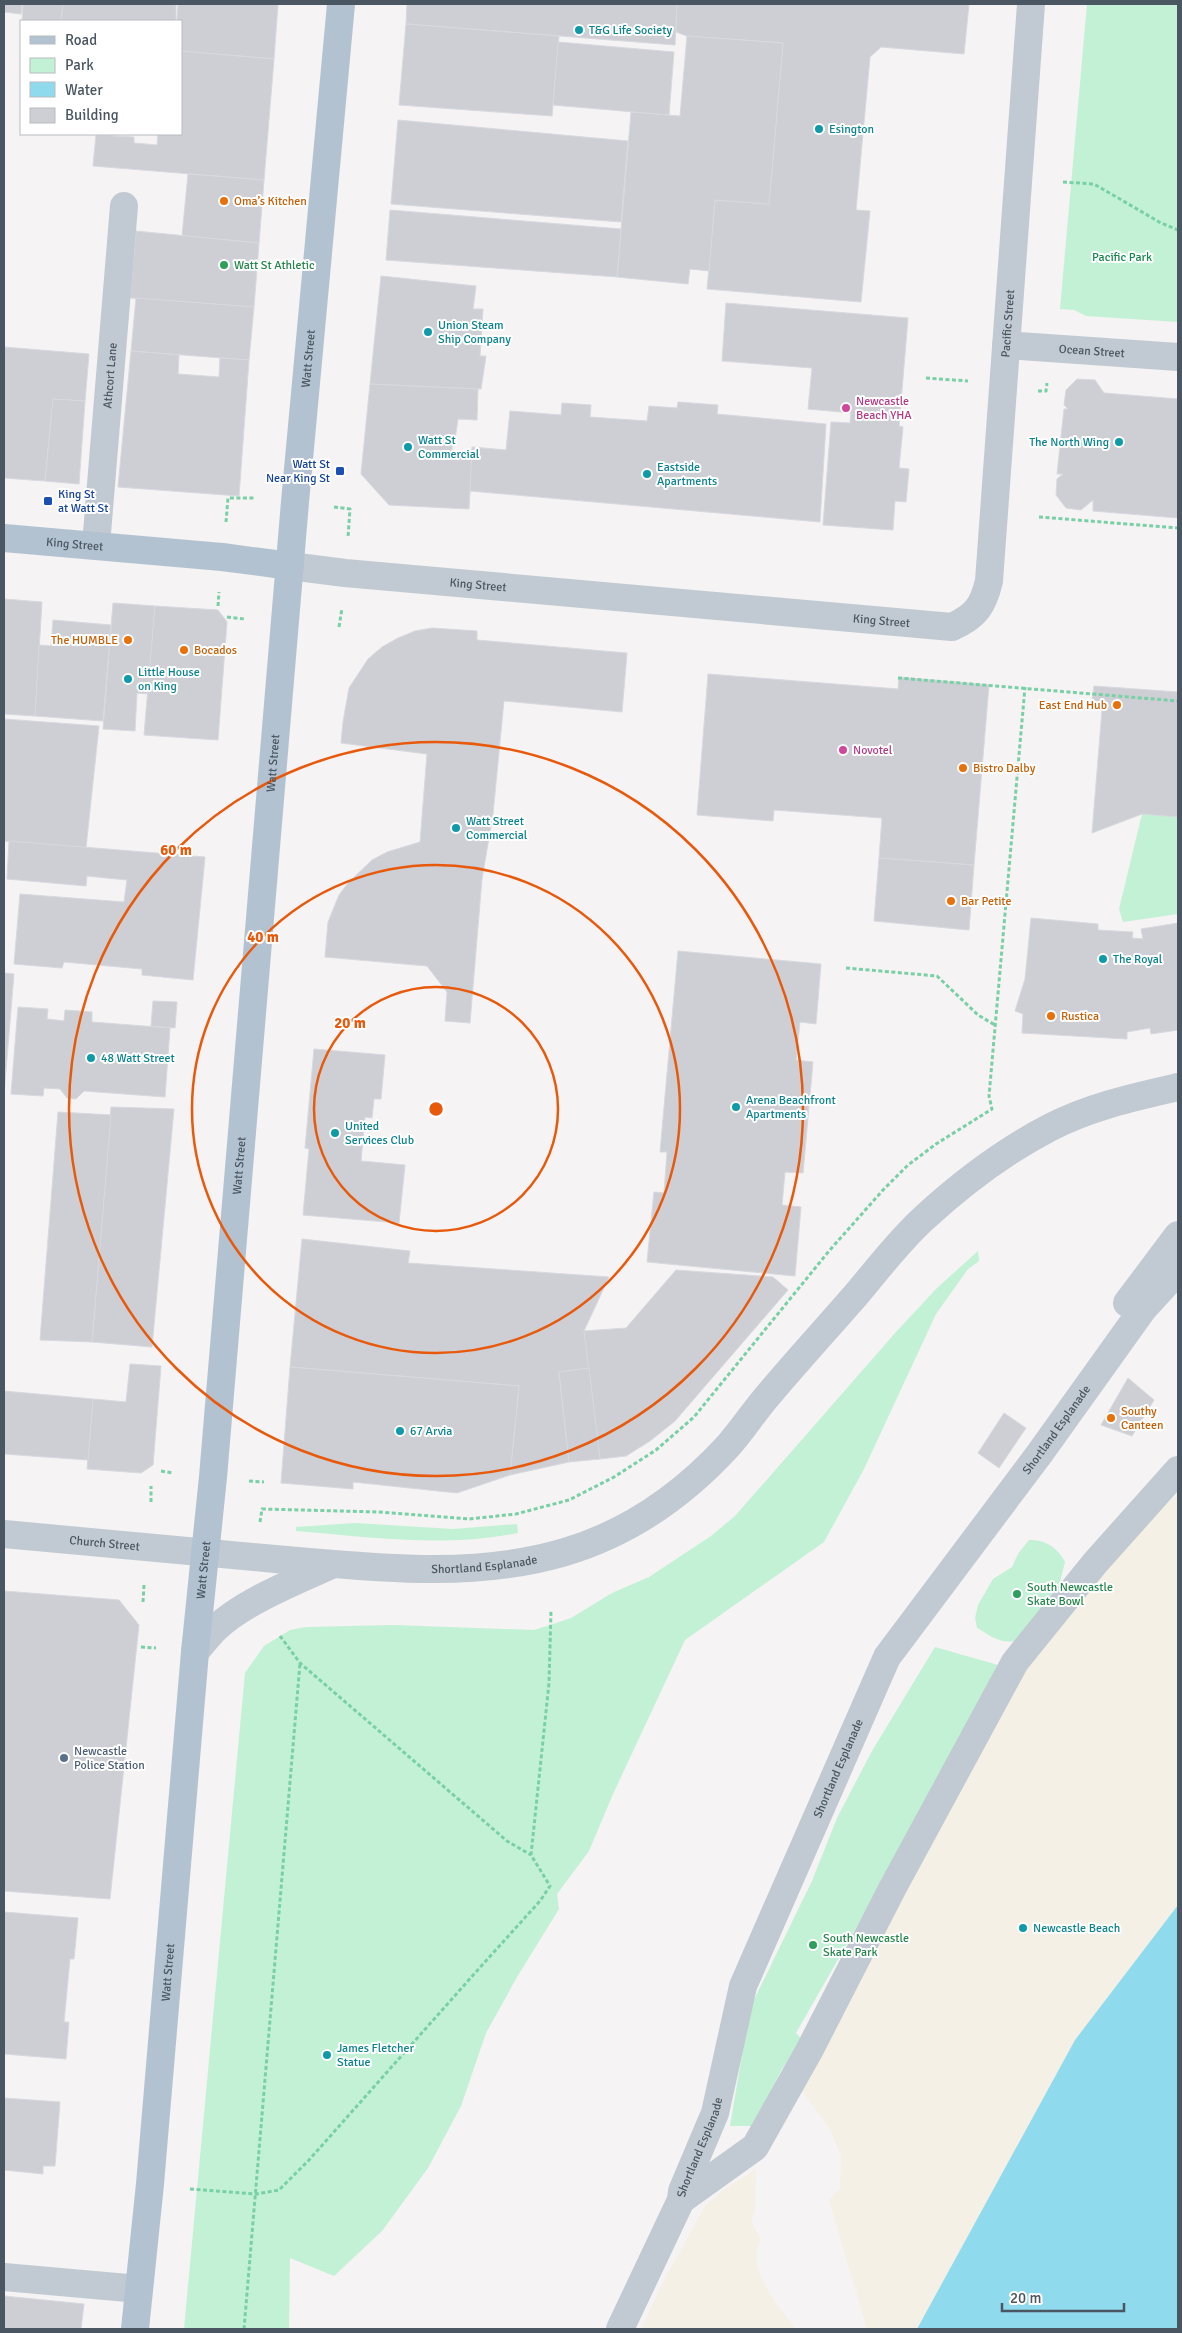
<svg xmlns="http://www.w3.org/2000/svg" width="1182" height="2333" font-family="Signika,sans-serif">
	<rect width="100%" height="100%" fill="#f5f3f3"/>
	<g fill="#c3f1d5">
		<polygon points="1087,4 1178,4 1178,322 1086,316 1074,310 1060,309"/>
		<polygon points="1142,814 1178,817 1178,914 1123,922 1119,909"/>
		<polygon points="978,1251 979,1261 968,1269 936,1314 864,1469 824,1542 685,1640 613,1794 589,1851 557,1894 559,1909 517,1977 486,2033 461,2106 428,2168 382,2231 334,2276 290,2258 289,2329 184,2329 245,1673 264,1646 290,1630 306,1627 394,1625 534,1630 550,1625 571,1618 612,1593 649,1577 711,1536 735,1516 896,1332 937,1288"/>
		<path d="M355,1523L453,1529L517,1524L518,1533C444,1548 370,1537 296,1531V1527Z"/>
		<path d="M1029,1540C1045,1539 1058,1548 1065,1562L1060,1582L1019,1640C1002,1645 992,1637 977,1628L975,1618L978,1605L993,1579L1012,1567L1018,1554Z"/>
		<polygon points="935,1647 1005,1667 796,2033 802,2039 781,2071 753,2126 730,2126 750,2008 812,1881 837,1818 872,1751"/>
	</g>
	<g fill="#f5f0e5">
		<polygon points="1178,1495 1178,1905 1075,2040 917,2329 867,2329 829,2200 840,2189 841,2156 831,2131 801,2089 970,1761 1037,1653 1148,1517"/>
		<path d="M756,2169L755,2211L751,2222L761,2239C760,2243 756,2249 756,2253C754,2277 782,2312 796,2329H641L664,2280L705,2206L726,2188Z"/>
	</g>
	<polygon fill="#90daee" points="1178,1905 1178,2329 917,2329 1075,2040"/>
	<g fill="#cdcfd5" stroke="#d7d9de">
		<polygon points="4,4 22,4 21,14 4,12"/>
		<polygon points="23,4 63,4 61,21 22,21"/>
		<polygon points="63,4 176,4 176,21 61,21"/>
		<polygon points="178,4 278,4 274,59 181,51 181,21 177,21"/>
		<polygon points="407,4 677,4 675,45 406,24"/>
		<polygon points="677,4 969,4 964,54 881,47 870,57 856,210 870,211 861,302 707,289 715,200 769,204 783,43 687,36 676,32"/>
		<polygon points="406,24 559,36 552,116 399,105"/>
		<polygon points="687,36 783,43 769,204 715,200 709,271 690,269 688,284 617,277 631,112 680,116"/>
		<polygon points="558,42 674,52 669,115 553,105"/>
		<polygon points="181,51 274,59 264,180 93,166 96,135 134,137 134,143 157,145 158,134 181,134"/>
		<polygon points="398,120 628,141 621,222 391,204"/>
		<polygon points="188,174 264,180 259,243 182,236"/>
		<polygon points="390,210 621,229 617,277 386,260"/>
		<polygon points="136,231 259,243 254,307 130,298"/>
		<polygon points="381,276 476,286 473,309 483,309 480,356 486,356 481,389 370,384"/>
		<polygon points="136,298 254,307 249,360 131,351"/>
		<polygon points="726,303 908,318 899,426 903,427 899,468 909,469 906,502 895,501 893,530 823,525 831,422 850,423 851,413 808,409 812,368 722,361"/>
		<polygon points="4,347 89,354 85,401 53,399 45,481 4,478"/>
		<polygon points="131,351 179,355 178,374 219,377 220,358 249,360 239,496 118,487"/>
		<polygon points="1077,379 1095,380 1104,393 1178,399 1178,518 1093,511 1093,500 1081,510 1066,508 1056,495 1057,479 1063,474 1057,474 1064,409 1068,409 1064,405 1066,390"/>
		<polygon points="370,384 478,389 477,420 458,419 455,440 452,440 452,454 472,456 469,509 389,505 361,474"/>
		<polygon points="53,399 85,401 79,484 45,481"/>
		<polygon points="678,402 718,405 717,414 826,424 820,522 470,491 472,447 506,450 510,411 561,415 562,403 591,405 590,417 647,421 649,406 677,408"/>
		<polygon points="4,599 42,602 35,716 4,714"/>
		<polygon points="113,603 155,606 148,694 137,693 135,731 103,729"/>
		<polygon points="155,606 218,610 227,622 218,740 144,735"/>
		<polygon points="53,620 111,625 103,721 35,716 39,645 51,646"/>
		<polygon points="432,628 477,631 477,640 627,653 622,712 504,701 493,814 482,879 470,1023 445,1021 447,992 427,966 325,957 328,922 339,895 348,883 372,860 387,852 420,842 427,754 341,743 343,722 349,688 368,659 382,647 398,638 415,631"/>
		<polygon points="708,674 898,689 899,677 989,685 974,865 879,858 882,818 774,810 773,821 697,815"/>
		<polygon points="1094,686 1178,692 1178,817 1142,814 1092,833 1102,710 1091,709"/>
		<polygon points="4,719 99,726 86,848 4,841"/>
		<polygon points="9,841 205,857 193,980 142,975 142,969 64,962 62,968 14,964 20,894 124,902 127,880 87,876 86,886 7,879"/>
		<polygon points="879,858 974,865 969,930 874,921"/>
		<polygon points="1031,918 1098,924 1098,930 1133,932 1132,938 1143,939 1141,929 1178,923 1178,1030 1151,1034 1150,1028 1127,1032 1127,1039 1022,1033 1023,1014 1015,1011 1025,979"/>
		<polygon points="678,951 821,964 816,1024 800,1022 796,1060 813,1062 803,1173 785,1172 782,1205 801,1207 795,1276 647,1262 654,1192 664,1193 667,1152 660,1152"/>
		<polygon points="4,973 14,974 4,1094"/>
		<polygon points="153,1001 177,1002 175,1028 151,1026"/>
		<polygon points="18,1007 48,1009 47,1019 64,1021 65,1010 92,1012 92,1022 170,1028 165,1097 84,1091 76,1099 67,1098 60,1089 44,1088 43,1096 11,1094"/>
		<polygon points="314,1049 385,1055 381,1099 374,1099 372,1118 365,1117 361,1161 405,1165 399,1223 303,1215 309,1149 305,1148"/>
		<polygon points="111,1107 174,1109 152,1347 92,1342"/>
		<polygon points="58,1112 111,1115 92,1342 40,1340"/>
		<polygon points="302,1239 410,1251 408,1263 609,1277 584,1331 589,1368 559,1372 569,1462 510,1475 519,1386 290,1367"/>
		<polygon points="676,1270 773,1277 788,1290 675,1421 650,1441 626,1456 600,1459 584,1331 626,1328"/>
		<polygon points="130,1364 161,1366 153,1465 141,1473 87,1469 93,1399 126,1402"/>
		<polygon points="290,1367 519,1386 510,1475 457,1493 353,1482 353,1489 281,1483"/>
		<polygon points="589,1368 600,1459 569,1462 559,1372"/>
		<polygon points="1128,1378 1154,1400 1132,1436 1101,1425"/>
		<polygon points="4,1391 93,1399 88,1460 4,1454"/>
		<polygon points="1004,1413 1026,1428 999,1468 978,1453"/>
		<polygon points="4,1591 119,1600 139,1625 110,1899 4,1891"/>
		<polygon points="4,1912 78,1918 74,1959 70,1959 64,2022 69,2022 66,2059 4,2054"/>
		<polygon points="4,2098 60,2102 55,2166 43,2166 43,2174 4,2170"/>
		<polygon points="4,2296 84,2304 81,2329 4,2329"/>
	</g>
	<g fill="none" stroke-linecap="round" stroke-linejoin="round">
		<g stroke="#7ad0a6" stroke-width="3" stroke-dasharray="4 2.5" stroke-linecap="butt">
			<polyline points="1063,182 1094,184 1161,223 1178,230"/>
			<polyline points="926,378 968,381"/>
			<polyline points="1038,391 1046,391 1047,383"/>
			<polyline points="334,507 350,509 348,537"/>
			<polyline points="1039,517 1178,528"/>
			<polyline points="226,522 228,498 254,498"/>
			<polyline points="218,606 219,592"/>
			<polyline points="227,617 245,619"/>
			<polyline points="339,627 342,608"/>
			<polyline points="898,678 1178,701"/>
			<polyline points="846,968 937,976 978,1015 995,1025"/>
			<polyline points="161,1471 173,1473"/>
			<polyline points="249,1481 264,1482"/>
			<polyline points="151,1502 151,1486"/>
			<polyline points="260,1522 262,1509 378,1512 469,1519 516,1514 569,1500 614,1477 656,1450 694,1417 829,1251 883,1190 908,1165 936,1144 992,1109 989,1096 1025,687"/>
			<polyline points="143,1602 144,1585"/>
			<polyline points="280,1636 300,1663 507,1841 531,1855"/>
			<polyline points="141,1647 156,1648"/>
			<polyline points="190,2189 256,2194 279,2190 309,2160 475,1973 540,1901 550,1886 531,1855 549,1683 551,1611"/>
			<polyline points="244,2329 300,1663"/>
		</g>
		<g stroke="#c1cad2" stroke-width="28">
			<path id="s1" d="M1006,345L1178,357"/>
			<path id="s2" d="M96,545L124,206"/>
			<path id="s3" d="M290,566L345,573L952,627C976,616 983,606 989,581L1031,4"/>
			<polyline points="1127,1303 1178,1235"/>
			<path id="s4" d="M4,1534C94,1542 184,1551 275,1559C370,1567 471,1580 565,1552C629,1533 683,1495 728,1446C743,1429 755,1410 770,1393C798,1360 827,1328 855,1296C877,1270 898,1242 923,1219C961,1184 1003,1152 1049,1128C1089,1107 1134,1097 1178,1087"/>
			<path d="M195,1652C202,1644 208,1636 215,1629C244,1601 297,1581 333,1564"/>
			<polyline points="681,2200 755,2147 809,2051 892,1889 1015,1662 1095,1563 1178,1470"/>
			<polyline points="4,2277 139,2289"/>
			<path id="s5" d="M620,2329L681,2200L682,2191L715,2113L743,1986L887,1657L1040,1453L1143,1309L1178,1271"/>
		</g>
		<g stroke="#b3c2d1" stroke-width="28">
			<path id="s6" d="M4,538L222,557L290,566"/>
			<path id="s7" d="M135,2329L150,2184L195,1652L213,1477L295,502L341,4"/>
		</g>
	</g>
	<g fill="none" stroke="#e8590c" stroke-width="2.5">
		<circle cx="436" cy="1109" r="122"/>
		<circle cx="436" cy="1109" r="244"/>
		<circle cx="436" cy="1109" r="367"/>
	</g>
	<g fill="#0f9aa8" stroke="#fff" stroke-width="2">
		<circle cx="579" cy="30" r="5"/>
		<circle cx="819" cy="129" r="5"/>
		<circle cx="428" cy="332" r="5"/>
		<circle cx="1119" cy="442" r="5"/>
		<circle cx="408" cy="447" r="5"/>
		<circle cx="647" cy="474" r="5"/>
		<circle cx="128" cy="679" r="5"/>
		<circle cx="456" cy="828" r="5"/>
		<circle cx="1103" cy="959" r="5"/>
		<circle cx="91" cy="1058" r="5"/>
		<circle cx="736" cy="1107" r="5"/>
		<circle cx="335" cy="1133" r="5"/>
		<circle cx="400" cy="1431" r="5"/>
		<circle cx="1023" cy="1928" r="5"/>
		<circle cx="327" cy="2055" r="5"/>
	</g>
	<g fill="#e8710a" stroke="#fff" stroke-width="2">
		<circle cx="224" cy="201" r="5"/>
		<circle cx="128" cy="640" r="5"/>
		<circle cx="184" cy="650" r="5"/>
		<circle cx="1117" cy="705" r="5"/>
		<circle cx="963" cy="768" r="5"/>
		<circle cx="951" cy="901" r="5"/>
		<circle cx="1051" cy="1016" r="5"/>
		<circle cx="1111" cy="1418" r="5"/>
	</g>
	<g fill="#2e9e5b" stroke="#fff" stroke-width="2">
		<circle cx="224" cy="265" r="5"/>
		<circle cx="1017" cy="1594" r="5"/>
		<circle cx="813" cy="1945" r="5"/>
	</g>
	<g fill="#d1479c" stroke="#fff" stroke-width="2">
		<circle cx="846" cy="408" r="5"/>
		<circle cx="843" cy="750" r="5"/>
	</g>
	<g fill="#1a4fb4" stroke="#fff" stroke-width="2">
		<rect x="335" y="466" width="10" height="10" rx="2.5"/>
		<rect x="43" y="496" width="10" height="10" rx="2.5"/>
	</g>
	<circle fill="#5c6f8a" stroke="#fff" stroke-width="2" cx="64" cy="1758" r="5"/>
	<g text-anchor="middle" stroke-width="4" stroke-linejoin="round" paint-order="stroke">
		<g font-size="12" fill="#0d838f" stroke="#fff" text-anchor="start">
			<text x="589" y="34">T&amp;G Life Society</text>
			<text x="829" y="133">Esington</text>
			<text x="438" y="329">Union Steam<tspan x="438" dy="14">Ship Company</tspan></text>
			<text x="418" y="444">Watt St<tspan x="418" dy="14">Commercial</tspan></text>
			<text x="1109" y="446" text-anchor="end">The North Wing</text>
			<text x="657" y="471">Eastside<tspan x="657" dy="14">Apartments</tspan></text>
			<text x="138" y="676">Little House<tspan x="138" dy="14">on King</tspan></text>
			<text x="466" y="825">Watt Street<tspan x="466" dy="14">Commercial</tspan></text>
			<text x="1113" y="963">The Royal</text>
			<text x="101" y="1062">48 Watt Street</text>
			<text x="746" y="1104">Arena Beachfront<tspan x="746" dy="14">Apartments</tspan></text>
			<text x="345" y="1130">United<tspan x="345" dy="14">Services Club</tspan></text>
			<text x="410" y="1435">67 Arvia</text>
			<text x="1033" y="1932">Newcastle Beach</text>
			<text x="337" y="2052">James Fletcher<tspan x="337" dy="14">Statue</tspan></text>
		</g>
		<g font-size="12" fill="#c56008" stroke="#fff" text-anchor="start">
			<text x="234" y="205">Oma’s Kitchen</text>
			<text x="118" y="644" text-anchor="end">The HUMBLE</text>
			<text x="194" y="654">Bocados</text>
			<text x="1107" y="709" text-anchor="end">East End Hub</text>
			<text x="973" y="772">Bistro Dalby</text>
			<text x="961" y="905">Bar Petite</text>
			<text x="1061" y="1020">Rustica</text>
			<text x="1121" y="1415">Southy<tspan x="1121" dy="14">Canteen</tspan></text>
		</g>
		<g font-size="12" fill="#17864f" stroke="#fff">
			<text x="1122" y="261">Pacific Park</text>
		</g>
		<g font-size="12" fill="#27864d" stroke="#fff" text-anchor="start">
			<text x="234" y="269">Watt St Athletic</text>
			<text x="1027" y="1591">South Newcastle<tspan x="1027" dy="14">Skate Bowl</tspan></text>
			<text x="823" y="1942">South Newcastle<tspan x="823" dy="14">Skate Park</tspan></text>
		</g>
		<g font-size="12" fill="#4a5661" stroke="#fff">
			<text dy="4" stroke="none"><textPath href="#s3" startOffset="985">Pacific Street</textPath></text>
			<text dy="4" stroke="none"><textPath href="#s1" startOffset="86">Ocean Street</textPath></text>
			<text dy="4" stroke="none"><textPath href="#s7" startOffset="1978">Watt Street</textPath></text>
			<text dy="4" stroke="none"><textPath href="#s2" startOffset="170">Athcort Lane</textPath></text>
			<text dy="4" stroke="none"><textPath href="#s6" startOffset="71">King Street</textPath></text>
			<text dy="4" stroke="none"><textPath href="#s3" startOffset="189">King Street</textPath></text>
			<text dy="4" stroke="none"><textPath href="#s3" startOffset="594">King Street</textPath></text>
			<text dy="4" stroke="none"><textPath href="#s7" startOffset="1572">Watt Street</textPath></text>
			<text dy="4" stroke="none"><textPath href="#s7" startOffset="1168">Watt Street</textPath></text>
			<text dy="4" stroke="none"><textPath href="#s5" startOffset="1009">Shortland Esplanade</textPath></text>
			<text dy="4" stroke="none"><textPath href="#s4" startOffset="101">Church Street</textPath></text>
			<text dy="4" stroke="none"><textPath href="#s4" startOffset="482">Shortland Esplanade</textPath></text>
			<text dy="4" stroke="none"><textPath href="#s7" startOffset="762">Watt Street</textPath></text>
			<text dy="4" stroke="none"><textPath href="#s5" startOffset="604">Shortland Esplanade</textPath></text>
			<text dy="4" stroke="none"><textPath href="#s7" startOffset="358">Watt Street</textPath></text>
			<text dy="4" stroke="none"><textPath href="#s5" startOffset="199">Shortland Esplanade</textPath></text>
		</g>
		<g font-size="12" fill="#b23c85" stroke="#fff" text-anchor="start">
			<text x="856" y="405">Newcastle<tspan x="856" dy="14">Beach YHA</tspan></text>
			<text x="853" y="754">Novotel</text>
		</g>
		<g font-size="12" fill="#164399" stroke="#fff" text-anchor="end">
			<text x="330" y="468">Watt St<tspan x="330" dy="14">Near King St</tspan></text>
			<text x="58" y="498" text-anchor="start">King St<tspan x="58" dy="14">at Watt St</tspan></text>
		</g>
		<g font-size="12" fill="#4e5e75" stroke="#fff" text-anchor="start">
			<text x="74" y="1755">Newcastle<tspan x="74" dy="14">Police Station</tspan></text>
		</g>
	</g>
	<circle cx="436" cy="1109" r="8" fill="#e8590c" stroke="#fff" stroke-width="2.5"/>
	<g font-size="15" text-anchor="middle" font-weight="bold" fill="#e8590c" stroke="#fff" stroke-width="4" stroke-linejoin="round" paint-order="stroke">
		<text x="176" y="855">60 m</text>
		<text x="263" y="942">40 m</text>
		<text x="350" y="1028">20 m</text>
	</g>
	<rect width="1182" height="2333" fill="none" stroke="#4a5661" stroke-width="10"/>
	<rect x="20" y="20" width="162" height="115" fill="#ffffff" stroke="#b7bbc0"/>
	<rect x="30" y="36" width="25" height="8" fill="#b3c2d1" stroke="#b7bbc0"/>
	<text x="65" y="45" font-size="15" fill="#4a5661">Road</text>
	<rect x="30" y="58" width="25" height="15" fill="#c3f1d5" stroke="#b7bbc0"/>
	<text x="65" y="70" font-size="15" fill="#4a5661">Park</text>
	<rect x="30" y="82" width="25" height="15" fill="#90daee" stroke="#b7bbc0"/>
	<text x="65" y="95" font-size="15" fill="#4a5661">Water</text>
	<rect x="30" y="108" width="25" height="15" fill="#cdcfd5" stroke="#b7bbc0"/>
	<text x="65" y="120" font-size="15" fill="#4a5661">Building</text>
	<path d="M1002 2303v8h122v-8" fill="none" stroke="#4a5661" stroke-width="2.5"/>
	<text x="1010" y="2303" font-size="15" fill="#4a5661" stroke="#ffffff" stroke-width="4" paint-order="stroke">20 m</text>
</svg>
